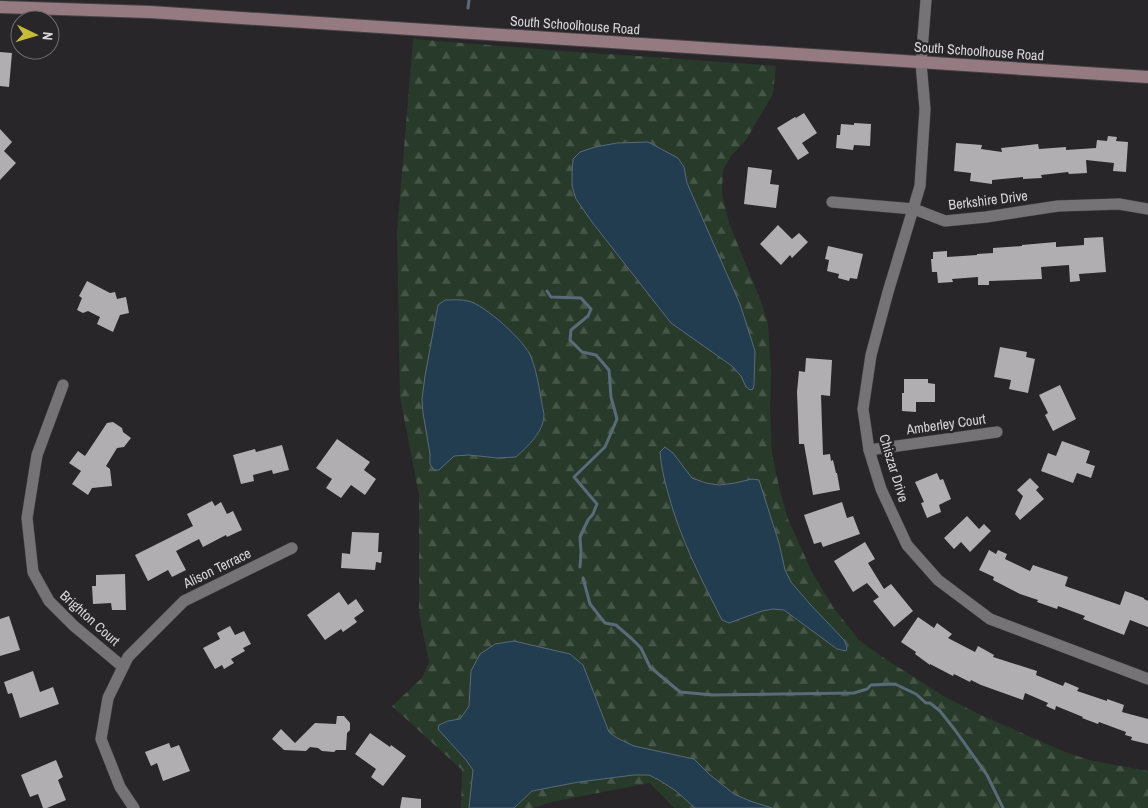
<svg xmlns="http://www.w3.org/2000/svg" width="1148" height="808" font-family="'Archivo Narrow',sans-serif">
	<defs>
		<pattern id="forest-firs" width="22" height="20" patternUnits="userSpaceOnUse" patternTransform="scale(1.25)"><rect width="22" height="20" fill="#283a2a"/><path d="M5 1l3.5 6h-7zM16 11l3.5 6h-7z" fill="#465648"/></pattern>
	</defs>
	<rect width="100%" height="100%" fill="#282628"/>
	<polygon fill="url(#forest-firs)" points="413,39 576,52 668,58 776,66 773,94 746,140 731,156 723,170 722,193 729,223 761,301 768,324 771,372 770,411 772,454 780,491 788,519 812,572 833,607 859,640 884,658 945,697 983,716 1065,752 1089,760 1148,771 1148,808 674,808 650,783 551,802 534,808 461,808 462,770 392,706 422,678 429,662 419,613 419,495 400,397 397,232"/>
	<g fill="#233d50" stroke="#596b79">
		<polygon points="648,142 678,158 684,167 687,183 740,304 755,351 754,385 753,389 750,390 746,387 741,376 732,366 671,323 592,222 576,199 572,186 572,173 573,159 580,152 595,147 617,143"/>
		<path d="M445,300C452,300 461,299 468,301C484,304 526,342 531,357C538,374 540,396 544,414C544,432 528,446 516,457L497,458L469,455L454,456L439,470H434L430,464V454L423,413L422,399L425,376L438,305Z"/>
		<path d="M665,447L673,453L692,478L706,483L719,485L735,483L752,479L759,480L779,543L785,570L791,582L809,603L844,640L847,647L846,651L837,649L784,610L773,609L762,611L729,623L722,620C701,579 680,538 668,493C664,479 661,466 660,452Z"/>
		<polygon points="514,641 570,654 583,665 609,732 617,738 634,746 694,759 709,774 734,794 750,801 772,808 695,808 676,791 659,780 649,775 634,775 579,782 532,791 514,808 469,808 473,770 466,760 438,729 439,725 448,721 460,719 469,706 471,671 480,654 495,644"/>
	</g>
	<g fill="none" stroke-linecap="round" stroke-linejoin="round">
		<g stroke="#596b79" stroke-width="3">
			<polyline points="468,8 469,0"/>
			<polyline points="547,291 551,297 581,298 591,309 588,316 571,330 570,340 582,352 596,355 609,370 611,397 617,419 605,447 574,477 597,504 593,514 588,520 580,537 581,552 580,567"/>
			<polyline points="583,578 590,604 605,623 616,625 632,639 641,648 650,667 680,692 713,695 854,693 867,689 871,685 895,684 916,694 926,703 930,703 940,711 955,730 987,775 1003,808"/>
		</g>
	</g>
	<g fill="#b1aeb1">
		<polygon points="0,52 12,53 9,87 0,86"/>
		<polygon points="804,113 817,133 802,143 809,153 798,160 777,128 795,117 796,118"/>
		<polygon points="854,123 871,124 870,146 854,145 853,150 836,148 837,135 840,135 841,124 854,125"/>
		<polygon points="0,129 12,142 4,151 16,163 0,180"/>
		<polygon points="1108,136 1117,137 1116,141 1128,142 1126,172 1113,171 1114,163 1086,160 1087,173 1069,174 1068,172 1041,175 1042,178 1023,179 1023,177 992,180 992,184 970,181 971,173 954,171 956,143 982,145 981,149 1002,152 1001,148 1038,144 1039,149 1066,147 1066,150 1096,148 1097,140 1107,141"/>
		<polygon points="748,167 772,170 770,184 779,185 776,208 744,204"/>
		<polygon points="778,225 792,239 799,233 808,242 792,258 790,255 781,265 760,244"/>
		<polygon points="1103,237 1106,272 1079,274 1080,281 1070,282 1069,265 1041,267 1042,279 989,281 989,285 978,285 978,277 952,279 953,282 938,283 937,272 932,272 931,259 933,259 933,252 947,251 947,257 977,255 977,254 993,253 993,248 1022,246 1022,245 1056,242 1056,247 1084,245 1084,238"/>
		<polygon points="828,246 863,254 857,279 850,278 849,281 838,278 839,274 827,271 829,260 825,259"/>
		<polygon points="87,281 110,293 115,292 117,299 126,297 129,313 120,315 113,332 97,324 100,317 88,311 83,313 77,310 82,298 79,296"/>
		<polygon points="1000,347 1027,352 1026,357 1035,359 1028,393 1009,389 1011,380 994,377"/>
		<polygon points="806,358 832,360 830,396 821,395 823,455 830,454 831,461 833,460 836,473 837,473 840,490 813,495 804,444 799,444 797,392 799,371 805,372"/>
		<polygon points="904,379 928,379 928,383 935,384 935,402 916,402 916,412 902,411 902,393 904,393"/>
		<polygon points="1060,385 1076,419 1053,431 1045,415 1048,413 1039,395"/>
		<polygon points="113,422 122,428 123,432 131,438 124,447 117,448 106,466 110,469 112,486 92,488 88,495 72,484 81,471 69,463 78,451 85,456 107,423"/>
		<polygon points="337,439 370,462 364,470 376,479 365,495 351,485 341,498 326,488 332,479 316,468"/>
		<polygon points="1062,441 1090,451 1086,463 1095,466 1091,478 1077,473 1073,483 1041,471 1048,453 1056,456"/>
		<polygon points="282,445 289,470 273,474 272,470 253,475 254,481 241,484 233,455 255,449 256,452"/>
		<polygon points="937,473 940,480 943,479 951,499 939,505 941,512 927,518 921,503 924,502 915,482"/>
		<polygon points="1030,478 1039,487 1036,490 1044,499 1020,520 1015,514 1023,496 1017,490"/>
		<polygon points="212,501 215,506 221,502 227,514 233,511 242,530 227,537 226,535 203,547 199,539 176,551 186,570 172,577 168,570 148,581 135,555 193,526 187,514"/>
		<polygon points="842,502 847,518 853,516 860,534 823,547 821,542 814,544 804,515"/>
		<polygon points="967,516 979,529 984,524 991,531 970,552 961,542 954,549 944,538"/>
		<polygon points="352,532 379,533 378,552 382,552 381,563 376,562 375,570 341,568 342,553 350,554"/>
		<polygon points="865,542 875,559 868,563 884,589 891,584 913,611 894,627 873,601 879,597 867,583 853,592 834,561"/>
		<polygon points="989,550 996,554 998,550 1007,554 1005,559 1030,571 1033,565 1068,577 1065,586 1120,605 1125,591 1144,598 1144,599 1148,601 1148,627 1130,620 1124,635 1083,619 1085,616 1058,606 1057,609 1037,602 1038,600 1020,594 993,580 994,577 979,570"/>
		<polygon points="125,574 126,610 112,610 111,603 93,604 92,586 96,586 96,575"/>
		<polygon points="339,592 348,605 356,599 364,611 354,618 357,622 343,632 341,629 325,640 307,615"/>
		<polygon points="9,616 20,650 0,656 0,619"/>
		<polygon points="918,617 934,628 937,623 952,634 948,638 975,652 978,646 994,655 993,657 1037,671 1036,675 1063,686 1065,682 1079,688 1077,691 1107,701 1107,699 1124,705 1122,712 1148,719 1148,744 1131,740 1132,737 1125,735 1126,732 1099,722 1098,724 1082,718 1083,717 1056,706 1055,710 1046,706 1048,703 1025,693 1023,700 981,685 971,680 970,682 954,674 953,676 930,664 930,665 915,654 916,652 901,642"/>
		<polygon points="230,626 235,635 244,631 251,644 243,648 245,651 231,659 234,663 224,669 222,665 215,669 203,648 220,639 217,633"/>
		<polygon points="33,671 40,692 53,687 59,704 20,718 12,693 8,694 4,682"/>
		<polygon points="337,716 344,716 350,723 350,730 347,733 346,750 336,750 334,752 322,751 318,748 310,747 306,751 284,750 272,739 281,729 295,743 315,723 336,724"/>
		<polygon points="370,733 390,747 391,745 406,756 383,786 371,777 376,769 355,754"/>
		<polygon points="169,743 171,748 179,745 190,771 163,781 157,763 151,766 145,752"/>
		<polygon points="56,760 63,777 58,780 66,800 47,808 43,808 38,794 30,797 21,775"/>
		<polygon points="402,797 421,799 421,808 400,808"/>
	</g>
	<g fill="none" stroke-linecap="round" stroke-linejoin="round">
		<defs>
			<g id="street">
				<polyline points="926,0 921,63 925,109 920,186 888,292 871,355 863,409 869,450 881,489 907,545 938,580 990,619 1148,679"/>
				<polyline points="832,202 914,209 945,221 986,217 1058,206 1119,204 1148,209"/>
				<polyline points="63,385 37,455 27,518 33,572 49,601 74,626 123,667"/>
				<polyline points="869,450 997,432"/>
				<polyline points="134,808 120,787 101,739 108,698 128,657 184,601 292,548"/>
			</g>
			<polyline id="secondary" points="0,7 150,12 1148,77"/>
		</defs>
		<use href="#street" stroke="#454345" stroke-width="12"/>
		<use href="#secondary" stroke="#454345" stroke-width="14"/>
		<use href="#street" stroke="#767376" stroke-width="11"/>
		<use href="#secondary" stroke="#967a81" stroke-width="12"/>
	</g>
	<g text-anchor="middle" stroke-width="5" stroke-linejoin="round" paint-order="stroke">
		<g font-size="14" fill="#d8d6d8" stroke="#282628">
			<text transform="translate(575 25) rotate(4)" y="5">South Schoolhouse Road</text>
			<text transform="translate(979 51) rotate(4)" y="5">South Schoolhouse Road</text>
			<text transform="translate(988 200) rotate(-7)" y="5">Berkshire Drive</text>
			<text transform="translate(946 424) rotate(-8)" y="5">Amberley Court</text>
			<text transform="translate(894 468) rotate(73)" y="5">Chiszar Drive</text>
			<text transform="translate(217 568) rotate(-26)" y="5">Alison Terrace</text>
			<text transform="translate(90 618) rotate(42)" y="5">Brighton Court</text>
		</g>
	</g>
	<g transform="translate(35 35) rotate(95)"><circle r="24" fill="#282628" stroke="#6e6c6e"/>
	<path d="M0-4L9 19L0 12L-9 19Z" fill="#c7bb3b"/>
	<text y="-8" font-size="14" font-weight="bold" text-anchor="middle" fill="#d8d6d8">N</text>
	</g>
</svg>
